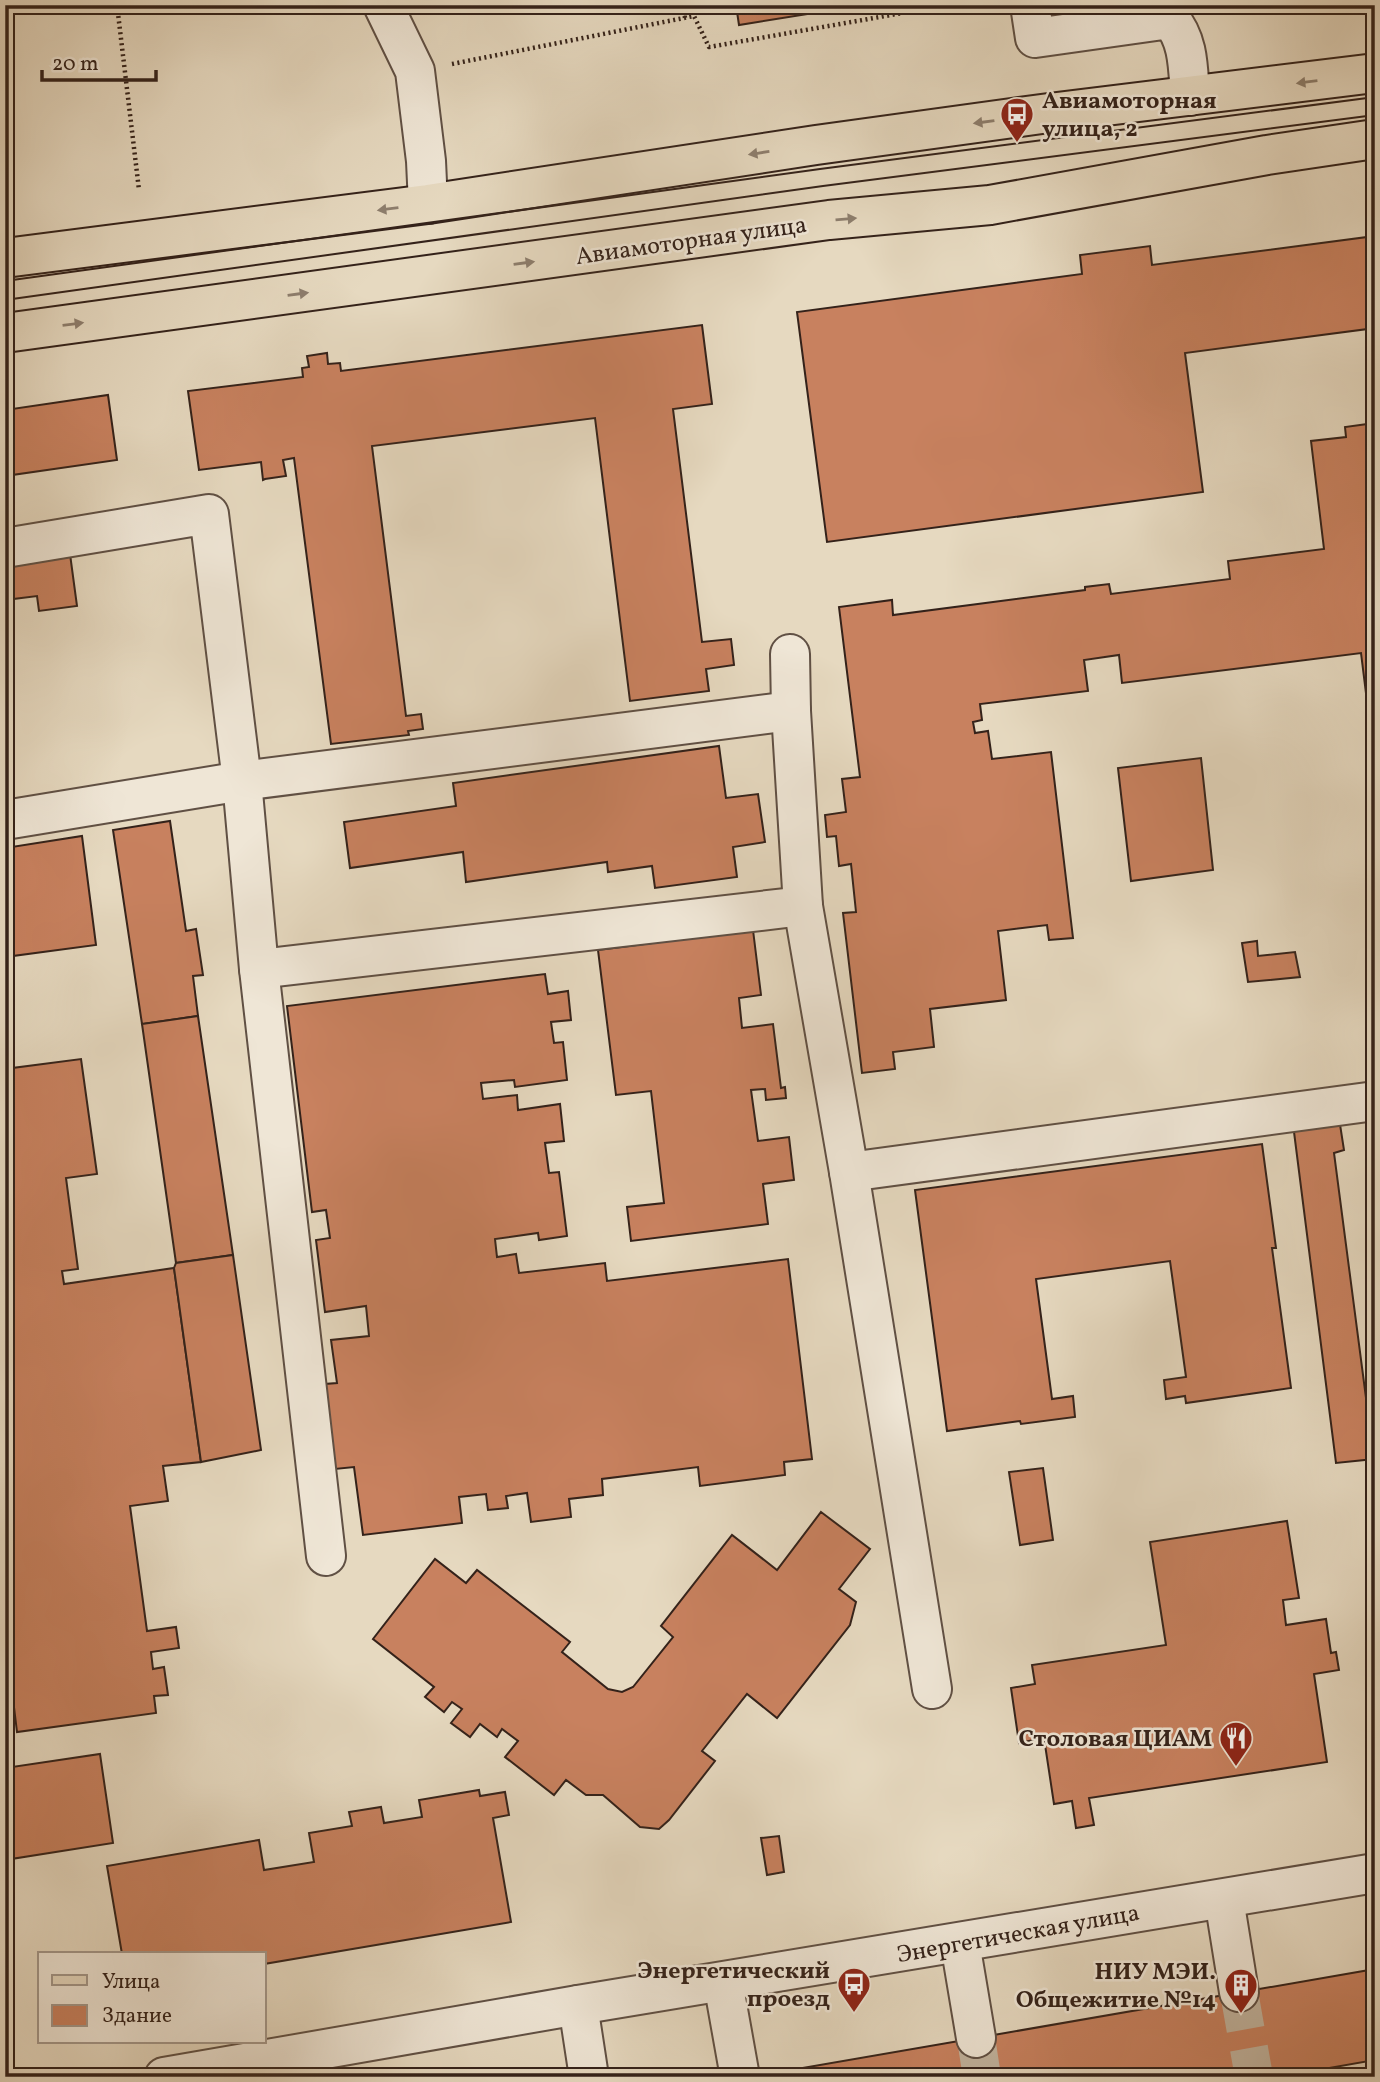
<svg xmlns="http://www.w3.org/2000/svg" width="1380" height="2082" font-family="Vollkorn,serif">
	<rect width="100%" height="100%" fill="#e6d9c0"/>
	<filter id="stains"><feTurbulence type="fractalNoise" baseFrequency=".00286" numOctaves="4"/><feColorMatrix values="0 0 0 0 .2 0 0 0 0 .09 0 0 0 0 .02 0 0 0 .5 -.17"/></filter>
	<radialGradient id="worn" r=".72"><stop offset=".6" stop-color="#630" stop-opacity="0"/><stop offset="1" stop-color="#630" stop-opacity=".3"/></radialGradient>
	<g fill="#c8815f" stroke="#34221a" stroke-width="2">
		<polygon points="736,5 864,5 739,25"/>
		<polygon points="1375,236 1375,328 1185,353 1203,492 827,542 797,312 1082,274 1080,255 1150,246 1152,265"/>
		<polygon points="702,325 712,404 673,409 702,642 731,639 734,665 706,669 709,691 630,701 595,418 372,446 406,716 421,714 423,729 408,731 409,735 331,744 294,458 283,460 286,476 265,479 263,480 261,462 199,470 188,391 303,377 302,368 309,367 307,356 327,353 328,364 340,363 341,371"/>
		<polygon points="108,395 117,460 5,476 5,410"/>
		<polygon points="1375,423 1375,766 1361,653 1122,683 1119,655 1084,660 1088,691 980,704 982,720 973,722 975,733 988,731 992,759 1051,752 1073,938 1049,940 1047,925 998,931 1006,1000 930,1009 934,1047 893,1052 895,1069 862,1073 843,913 856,912 851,864 839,866 836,836 827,837 825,815 846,812 842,779 860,777 839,607 892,600 893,615 1085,590 1085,587 1109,584 1111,594 1230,579 1228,561 1324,549 1311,441 1346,437 1345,427"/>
		<polygon points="70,554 77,606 39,611 37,596 5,600 5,562"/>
		<polygon points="719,746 726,798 758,794 765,842 733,847 737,877 655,888 652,866 608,872 607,862 466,882 463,852 350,868 344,822 456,806 453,783"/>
		<polygon points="1201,758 1213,870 1131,881 1118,768"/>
		<polygon points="170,821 186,931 196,929 203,975 193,976 198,1016 142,1024 113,830"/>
		<polygon points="82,836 96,945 5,957 5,848"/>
		<polygon points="753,930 761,995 739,998 742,1028 773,1024 781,1088 785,1087 786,1098 766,1100 765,1089 751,1090 758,1141 789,1137 794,1180 763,1184 768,1224 631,1241 627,1207 664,1203 651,1091 616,1095 598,950"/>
		<polygon points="1257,941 1258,956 1295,952 1300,977 1248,982 1242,943"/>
		<polygon points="545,974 548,994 568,991 571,1020 551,1022 554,1043 563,1042 567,1080 515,1087 514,1080 481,1083 483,1099 517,1095 518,1110 560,1104 564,1141 545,1143 549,1173 559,1172 567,1236 539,1240 538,1233 495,1239 497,1257 516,1254 519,1273 605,1263 607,1281 788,1259 812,1459 784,1462 785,1475 700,1486 698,1467 602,1479 603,1495 569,1499 571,1517 531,1522 527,1493 506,1496 508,1508 488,1510 486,1494 459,1497 462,1523 363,1535 354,1467 335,1469 325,1384 337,1383 331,1340 369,1336 366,1306 325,1312 316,1240 330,1238 326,1210 312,1212 287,1006"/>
		<polygon points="198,1016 233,1255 176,1263 142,1024"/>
		<polygon points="81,1059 97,1174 66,1178 78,1269 62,1271 64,1284 174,1268 201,1462 163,1466 168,1501 130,1506 147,1631 176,1627 179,1648 151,1652 153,1669 164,1667 168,1695 154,1696 156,1713 17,1732 13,1699 7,1699 5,1682 5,1069"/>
		<polygon points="1339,1118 1344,1150 1334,1153 1374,1459 1336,1463 1293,1124"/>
		<polygon points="1262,1144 1276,1248 1272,1248 1291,1388 1186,1403 1185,1396 1166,1399 1164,1380 1186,1377 1170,1261 1036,1279 1052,1399 1073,1396 1075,1417 1021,1424 1020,1421 947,1431 915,1190"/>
		<polygon points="233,1255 261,1450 201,1462 174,1268 176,1263"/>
		<polygon points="1043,1468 1053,1540 1020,1545 1009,1472"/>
		<polygon points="821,1512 870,1549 839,1589 856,1602 850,1625 777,1718 747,1694 702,1751 715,1761 669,1820 659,1829 640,1827 603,1795 586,1795 566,1780 554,1795 505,1757 518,1741 502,1729 497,1737 480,1724 470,1737 451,1723 462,1709 452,1702 444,1712 425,1697 434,1687 373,1639 435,1559 466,1583 477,1570 570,1642 562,1652 608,1689 622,1692 633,1687 673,1637 661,1626 732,1535 777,1570"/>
		<polygon points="1287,1521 1299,1598 1283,1600 1286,1625 1326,1619 1331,1653 1336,1652 1339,1670 1314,1674 1327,1762 1089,1798 1094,1825 1076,1828 1072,1801 1054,1804 1044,1738 1019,1743 1011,1688 1035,1684 1032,1665 1166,1645 1150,1542"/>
		<polygon points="100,1754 113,1843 11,1859 5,1821 5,1768"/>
		<polygon points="479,1790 480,1796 505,1792 509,1815 493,1818 511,1922 264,1964 264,1954 122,1954 107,1866 259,1840 264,1870 314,1862 309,1833 352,1826 349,1812 381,1807 384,1823 422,1817 419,1800"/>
		<polygon points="779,1836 784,1872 767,1875 761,1838"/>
		<polygon points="1375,1969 1375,2060 1278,2077 751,2077"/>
	</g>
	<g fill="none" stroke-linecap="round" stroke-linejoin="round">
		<g stroke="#c2b49f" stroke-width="38" stroke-dasharray="38 19" stroke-linecap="butt">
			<polyline points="1239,1992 1254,2077"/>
			<polyline points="976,2038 982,2077"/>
		</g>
		<defs>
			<g id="minor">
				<polyline points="383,5 415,71 426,161 428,204"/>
				<path d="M1030,5L1035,38L1170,19C1189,40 1188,69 1190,96"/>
				<polyline points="5,548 209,514 242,781 259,969 326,1556"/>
				<polyline points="790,654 791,711 803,906 849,1172 932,1689"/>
				<polyline points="5,820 242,781 791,711"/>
				<polyline points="259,969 803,906"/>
				<polyline points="849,1172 1375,1101"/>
				<polyline points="1224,1899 1239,1992"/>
				<polyline points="960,1943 976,2038"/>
				<polyline points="723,1982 740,2077"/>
				<polyline points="578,2005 589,2077"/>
				<polyline points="164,2077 578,2005 1375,1873"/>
			</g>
			<g id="major">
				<polyline points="5,258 428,204 816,145 1049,113 1375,73"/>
				<polyline points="5,333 829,220 990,205 1267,155 1375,139"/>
			</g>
		</defs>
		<use href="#minor" stroke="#605044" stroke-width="42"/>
		<use href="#major" stroke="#34221a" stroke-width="42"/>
		<g stroke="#34221a" stroke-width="4.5" stroke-dasharray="2 3.5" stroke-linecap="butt">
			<polyline points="117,5 139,190"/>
			<polyline points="683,5 685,18"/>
			<polyline points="452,64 694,16 709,47 948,5"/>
		</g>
		<use href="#minor" stroke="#efe6d6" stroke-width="38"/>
		<use href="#major" stroke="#e6d9c0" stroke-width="38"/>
		<g stroke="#34221a" stroke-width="2">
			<polyline points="5,281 820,169 1375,97"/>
			<polyline points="5,300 823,186 1375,115"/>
		</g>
	</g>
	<defs><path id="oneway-solid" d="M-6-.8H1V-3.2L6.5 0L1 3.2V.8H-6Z" transform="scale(1.75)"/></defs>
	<g fill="#8d7e6d">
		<use href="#oneway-solid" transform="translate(1307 82) rotate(173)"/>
		<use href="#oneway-solid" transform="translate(984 122) rotate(172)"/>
		<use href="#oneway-solid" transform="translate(759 153) rotate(171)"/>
		<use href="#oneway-solid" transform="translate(388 209) rotate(173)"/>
		<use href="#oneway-solid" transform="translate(846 219) rotate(-5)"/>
		<use href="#oneway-solid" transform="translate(524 263) rotate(-8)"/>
		<use href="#oneway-solid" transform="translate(298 294) rotate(-8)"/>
		<use href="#oneway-solid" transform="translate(73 324) rotate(-7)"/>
	</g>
	<defs>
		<symbol id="bus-pin" viewBox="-11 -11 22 30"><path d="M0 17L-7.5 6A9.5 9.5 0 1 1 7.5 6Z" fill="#8f2418" stroke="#efe6d6"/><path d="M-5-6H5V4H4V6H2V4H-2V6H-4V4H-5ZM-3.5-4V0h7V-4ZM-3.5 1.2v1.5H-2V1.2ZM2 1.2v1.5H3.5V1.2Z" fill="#fff"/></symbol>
		<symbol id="restaurant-pin" viewBox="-11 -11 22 30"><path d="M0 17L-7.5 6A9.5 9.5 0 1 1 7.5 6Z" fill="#8f2418" stroke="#efe6d6"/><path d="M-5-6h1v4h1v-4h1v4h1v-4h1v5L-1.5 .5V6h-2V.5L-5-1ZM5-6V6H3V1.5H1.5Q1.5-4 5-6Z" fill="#fff"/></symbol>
		<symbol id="building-pin" viewBox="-11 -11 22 30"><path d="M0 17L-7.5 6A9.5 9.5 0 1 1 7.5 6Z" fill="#8f2418" stroke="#efe6d6"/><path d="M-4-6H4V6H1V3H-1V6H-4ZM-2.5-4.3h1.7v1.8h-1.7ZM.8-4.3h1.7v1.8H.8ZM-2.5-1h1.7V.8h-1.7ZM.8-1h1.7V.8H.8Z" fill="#fff"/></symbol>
	</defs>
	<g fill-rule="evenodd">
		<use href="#bus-pin" x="998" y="95" width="38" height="52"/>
		<use href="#restaurant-pin" x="1217" y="1719" width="38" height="52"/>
		<use href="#bus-pin" x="835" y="1965" width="38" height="52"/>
		<use href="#building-pin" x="1222" y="1966" width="38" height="52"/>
	</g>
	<g text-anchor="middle" stroke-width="5" stroke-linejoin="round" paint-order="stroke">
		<g font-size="24" font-weight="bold" fill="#34221a" stroke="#efe6d6" text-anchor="end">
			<text x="1042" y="108" text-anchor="start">Авиамоторная<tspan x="1042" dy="28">улица, 2</tspan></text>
			<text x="1212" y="1746">Столовая ЦИАМ</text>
			<text x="830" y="1978">Энергетический<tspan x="830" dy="28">проезд</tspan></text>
			<text x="1216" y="1979">НИУ МЭИ.<tspan x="1216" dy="28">Общежитие №14</tspan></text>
		</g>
		<g font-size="24" fill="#34221a" stroke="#efe6d6">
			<text transform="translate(691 240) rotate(-8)" y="8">Авиамоторная улица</text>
			<text transform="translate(1018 1933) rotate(-10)" y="8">Энергетическая улица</text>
		</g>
	</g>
	<rect width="1380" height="2082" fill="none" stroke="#e6d9c0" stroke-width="28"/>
	<rect x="7" y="7" width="1366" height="2068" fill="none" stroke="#34221a" stroke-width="3.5"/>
	<rect x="14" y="14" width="1352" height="2054" fill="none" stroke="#34221a" stroke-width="2"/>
	<rect x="38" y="1952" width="228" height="91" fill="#efe6d6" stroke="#a4988b" stroke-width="2"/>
	<rect x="52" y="1975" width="35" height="10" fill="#e6d9c0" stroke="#a4988b" stroke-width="2"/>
	<text x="102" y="1988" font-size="21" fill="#34221a">Улица</text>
	<rect x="52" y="2005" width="35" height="21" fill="#c8815f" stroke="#a4988b" stroke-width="2"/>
	<text x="102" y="2022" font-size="21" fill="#34221a">Здание</text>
	<path d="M42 70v10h114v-10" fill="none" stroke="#34221a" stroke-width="3.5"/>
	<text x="52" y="70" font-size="21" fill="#34221a" stroke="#efe6d6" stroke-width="5" paint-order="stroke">20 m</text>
	<rect width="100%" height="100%" filter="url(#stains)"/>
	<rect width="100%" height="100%" fill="url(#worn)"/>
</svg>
